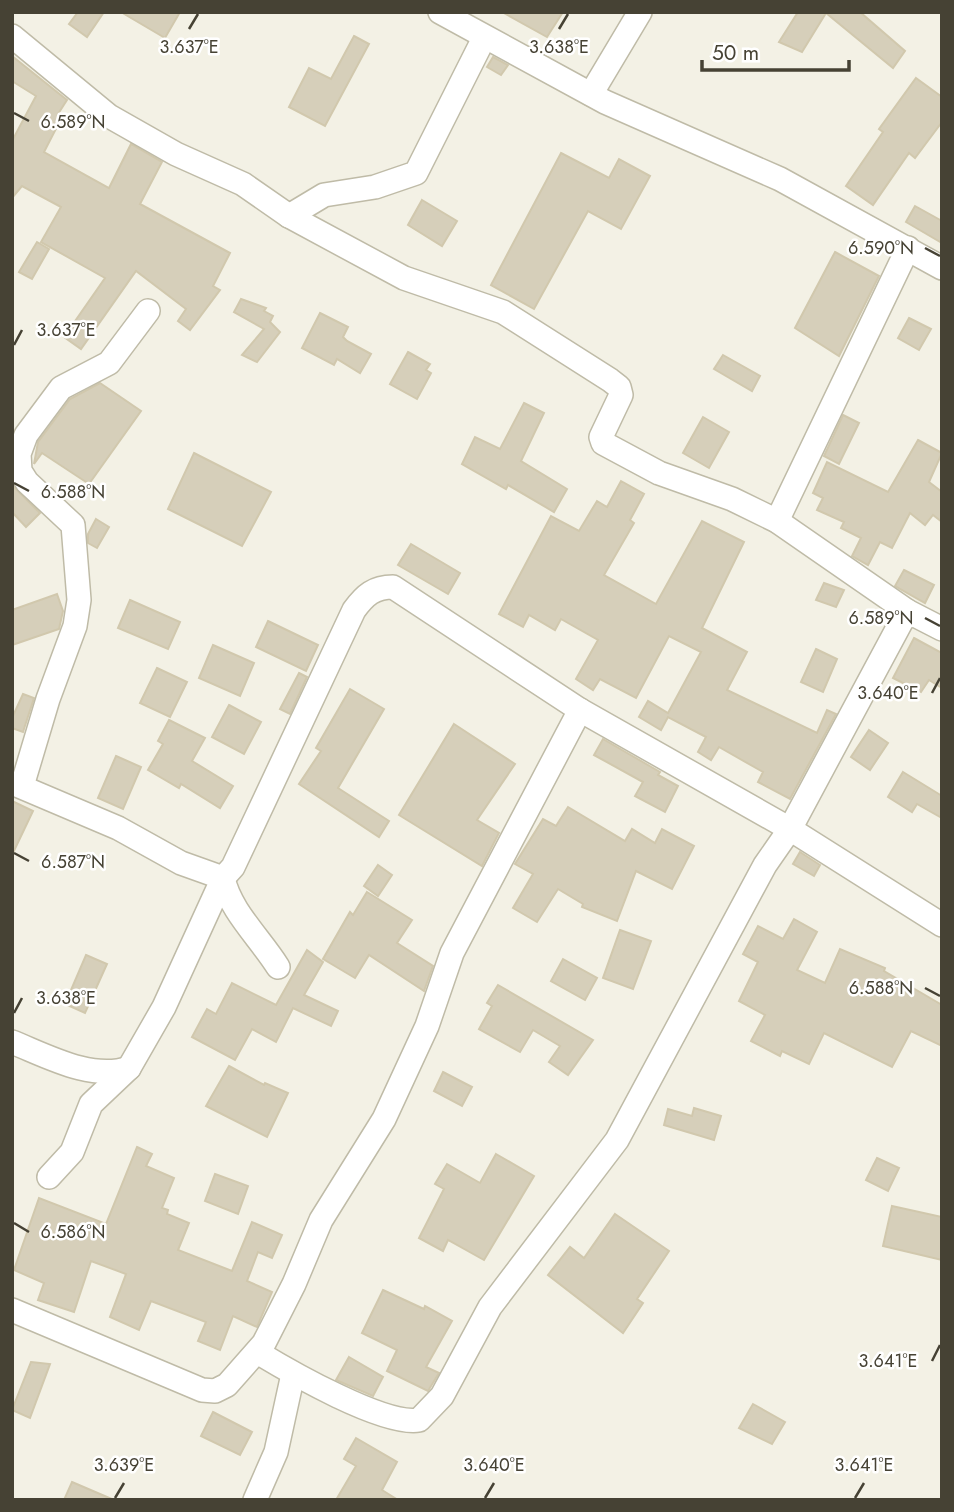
<svg xmlns="http://www.w3.org/2000/svg" width="954" height="1512" font-family="Jost,sans-serif">
	<rect width="100%" height="100%" fill="#f3f1e5"/>
	<g fill="#d6cfba" stroke="#d1c8ad" stroke-width="2">
		<polygon points="78,12 104,12 87,37 69,24"/>
		<polygon points="121,12 180,12 165,38"/>
		<polygon points="502,12 563,12 547,37"/>
		<polygon points="798,12 860,12 905,51 893,68 826,13 802,52 779,42"/>
		<polygon points="354,36 369,44 325,126 289,107 309,68 331,79"/>
		<polygon points="12,56 67,100 58,114 62,117 44,152 109,188 131,144 162,162 140,204 230,253 213,286 220,290 190,330 178,321 186,309 136,271 81,349 64,337 105,278 41,242 61,207 22,186 12,198 12,141 36,96 12,81"/>
		<polygon points="493,57 508,65 501,75 487,67"/>
		<polygon points="916,78 942,97 942,122 915,158 909,153 873,205 846,186 883,132 879,129"/>
		<polygon points="561,153 609,178 619,159 650,176 621,229 588,211 534,309 491,285"/>
		<polygon points="422,200 457,221 442,246 408,225"/>
		<polygon points="915,206 942,221 942,243 906,222"/>
		<polygon points="37,242 49,249 32,279 19,272"/>
		<polygon points="835,252 879,276 839,356 795,328"/>
		<polygon points="241,299 266,308 264,311 273,316 270,322 280,332 257,362 242,355 264,329 234,312"/>
		<polygon points="320,313 348,327 343,337 347,341 371,354 360,373 337,359 334,365 302,348"/>
		<polygon points="909,318 931,329 919,350 898,338"/>
		<polygon points="408,352 430,364 426,370 431,373 417,399 390,384"/>
		<polygon points="723,355 760,376 752,391 714,369"/>
		<polygon points="100,383 141,411 89,484 42,453 34,464 38,442 70,399"/>
		<polygon points="524,403 544,413 521,461 567,489 554,512 508,485 506,489 462,464 475,437 500,449"/>
		<polygon points="843,415 859,423 839,464 824,456"/>
		<polygon points="703,417 729,432 709,468 683,453"/>
		<polygon points="918,440 942,453 929,482 942,492 942,522 933,515 925,525 910,513 892,548 880,542 868,565 852,556 861,538 841,528 844,522 817,510 823,498 813,493 827,462 888,492"/>
		<polygon points="194,453 271,492 242,546 168,509"/>
		<polygon points="621,481 644,494 630,520 634,523 604,575 656,604 702,521 744,542 702,628 747,652 727,690 817,733 827,710 836,714 790,799 758,782 763,772 719,747 711,760 698,752 706,737 668,717 661,730 639,717 648,701 668,713 701,652 669,636 636,698 600,679 593,690 576,679 598,640 561,619 555,630 529,615 523,627 499,614 551,516 579,531 597,501 607,507"/>
		<polygon points="12,485 40,513 26,527 12,512"/>
		<polygon points="96,519 109,527 97,548 88,543 88,534"/>
		<polygon points="411,544 460,573 448,594 398,565"/>
		<polygon points="904,570 934,585 925,603 895,586"/>
		<polygon points="824,583 844,590 836,607 816,600"/>
		<polygon points="57,594 63,611 59,629 12,645 12,610"/>
		<polygon points="130,600 180,622 168,649 118,628"/>
		<polygon points="268,621 318,645 306,671 256,647"/>
		<polygon points="914,638 942,653 942,688 929,680 921,692 893,678"/>
		<polygon points="213,645 254,663 240,696 199,678"/>
		<polygon points="816,649 837,659 823,692 801,682"/>
		<polygon points="157,668 187,682 170,717 140,703"/>
		<polygon points="299,673 307,677 290,714 280,709"/>
		<polygon points="350,689 384,709 338,788 389,821 379,837 299,784 321,751 316,748"/>
		<polygon points="23,694 34,698 23,732 12,728 12,718"/>
		<polygon points="229,705 261,722 244,754 212,737"/>
		<polygon points="169,720 205,738 192,761 233,786 220,808 181,784 179,788 148,770 163,744 158,741"/>
		<polygon points="454,724 515,764 477,820 499,833 482,866 399,815"/>
		<polygon points="869,730 888,743 870,770 851,757"/>
		<polygon points="603,739 660,772 658,775 678,786 665,812 635,796 643,782 594,755"/>
		<polygon points="116,756 141,767 123,809 98,798"/>
		<polygon points="903,772 942,796 942,818 917,804 912,812 888,797"/>
		<polygon points="12,801 33,811 12,855"/>
		<polygon points="568,807 625,841 632,829 655,843 662,829 694,846 672,889 636,871 617,921 582,907 583,904 558,889 537,922 513,908 533,874 515,864 543,819 556,826"/>
		<polygon points="800,852 820,865 814,876 793,864"/>
		<polygon points="378,865 392,875 378,896 364,886"/>
		<polygon points="367,892 412,920 397,943 433,966 424,991 369,955 355,978 323,959 350,912 353,915"/>
		<polygon points="794,919 817,932 797,970 825,983 840,949 885,968 884,971 942,1005 942,1046 911,1031 892,1067 824,1033 809,1064 782,1051 780,1056 751,1041 765,1015 739,1001 758,962 743,954 758,926 783,939"/>
		<polygon points="620,930 651,941 633,989 603,978"/>
		<polygon points="307,950 323,962 304,995 338,1011 331,1026 293,1008 276,1042 252,1029 235,1060 192,1037 207,1009 216,1014 232,983 276,1005"/>
		<polygon points="86,955 107,964 85,1013 65,1004"/>
		<polygon points="563,959 597,978 585,1000 551,981"/>
		<polygon points="498,985 593,1040 568,1075 549,1062 560,1046 533,1030 520,1052 479,1029 492,1006 487,1003"/>
		<polygon points="229,1066 264,1085 265,1083 288,1093 267,1137 206,1106"/>
		<polygon points="443,1072 472,1087 462,1106 434,1091"/>
		<polygon points="694,1108 721,1116 714,1140 664,1125 668,1109 692,1116"/>
		<polygon points="137,1147 152,1154 146,1166 174,1178 162,1208 168,1210 167,1214 189,1223 178,1250 232,1271 252,1222 282,1235 272,1258 258,1252 247,1281 272,1292 257,1327 233,1316 220,1350 198,1341 206,1322 151,1301 139,1330 110,1317 126,1274 91,1261 74,1312 38,1300 44,1283 14,1270 39,1198 106,1224"/>
		<polygon points="496,1154 534,1176 484,1260 448,1240 443,1251 419,1238 444,1189 435,1184 447,1164 480,1183"/>
		<polygon points="877,1158 899,1168 888,1191 866,1180"/>
		<polygon points="215,1174 248,1186 238,1214 205,1201"/>
		<polygon points="892,1206 942,1217 942,1260 883,1246"/>
		<polygon points="615,1214 669,1251 637,1299 643,1303 623,1333 548,1275 570,1247 584,1258"/>
		<polygon points="383,1290 424,1309 425,1306 452,1321 426,1367 439,1373 428,1391 387,1371 397,1350 362,1333"/>
		<polygon points="349,1357 383,1377 373,1396 336,1380"/>
		<polygon points="31,1362 50,1364 30,1418 12,1410"/>
		<polygon points="753,1404 785,1422 772,1444 739,1428"/>
		<polygon points="213,1412 252,1432 240,1455 201,1436"/>
		<polygon points="356,1438 397,1462 382,1490 398,1500 336,1500 356,1466 344,1459"/>
		<polygon points="72,1482 114,1500 64,1500"/>
	</g>
	<g fill="none" stroke-linecap="round" stroke-linejoin="round">
		<defs>
			<g id="street">
				<polyline points="440,12 605,102 780,179 942,268"/>
				<polyline points="12,36 109,116 176,154 243,184 289,216 404,278 503,312 610,380 619,387 621,395 601,437 603,443 659,473 732,499 777,521 907,611 942,629"/>
				<polyline points="591,94 640,12"/>
				<polyline points="289,216 324,195 375,187 416,173 484,38"/>
				<polyline points="777,521 908,248"/>
				<path d="M12,783L118,828L181,863L223,878L233,867L354,610C365,595 374,587 393,587L580,710L790,829L942,925"/>
				<polyline points="22,786 48,699 75,626 79,600 73,525 27,482 20,471 19,454 26,435 61,388 109,363 148,311"/>
				<path d="M223,878C230,911 260,938 278,967"/>
				<path d="M12,1042C47,1056 92,1081 129,1068"/>
				<polyline points="49,1177 72,1152 91,1104 129,1068 164,1007 223,878"/>
				<polyline points="12,1310 202,1390 215,1391 227,1385 264,1343 294,1284 321,1220 384,1119 427,1026 452,953 580,710"/>
				<path d="M257,1352C290,1372 384,1426 419,1420L442,1396L490,1307L617,1140L765,865L790,829L907,611"/>
				<polyline points="255,1500 276,1452 293,1374"/>
			</g>
		</defs>
		<use href="#street" stroke="#bfbba7" stroke-width="26"/>
		<use href="#street" stroke="#fff" stroke-width="23"/>
	</g>
	<path fill="none" stroke="#464234" stroke-width="2.5" d="M189,29L198,14M559,29L568,14M14,113L29,121M925,248L940,256M14,345L22,330M14,483L29,491M925,618L940,626M932,693L940,678M14,853L29,861M925,988L940,996M14,1013L22,998M14,1223L29,1232M932,1361L940,1345M115,1498L124,1483M485,1498L494,1483M855,1498L864,1483"/>
	<g font-size="18" text-anchor="middle" fill="#464234" stroke="#fff" stroke-width="5" stroke-linejoin="round" paint-order="stroke">
		<text x="189" y="53">3.637°E</text>
		<text x="559" y="53">3.638°E</text>
		<text x="73" y="128">6.589°N</text>
		<text x="881" y="254">6.590°N</text>
		<text x="66" y="336">3.637°E</text>
		<text x="73" y="498">6.588°N</text>
		<text x="881" y="624">6.589°N</text>
		<text x="888" y="699">3.640°E</text>
		<text x="73" y="868">6.587°N</text>
		<text x="881" y="994">6.588°N</text>
		<text x="66" y="1004">3.638°E</text>
		<text x="73" y="1238">6.586°N</text>
		<text x="888" y="1367">3.641°E</text>
		<text x="124" y="1471">3.639°E</text>
		<text x="494" y="1471">3.640°E</text>
		<text x="864" y="1471">3.641°E</text>
	</g>
	<rect width="954" height="1512" fill="none" stroke="#464234" stroke-width="28"/>
	<path d="M702 60v10h147v-10" fill="none" stroke="#464234" stroke-width="3.5"/>
	<text x="712" y="60" font-size="21" fill="#464234" stroke="#ffffff" stroke-width="5" paint-order="stroke">50 m</text>
</svg>
